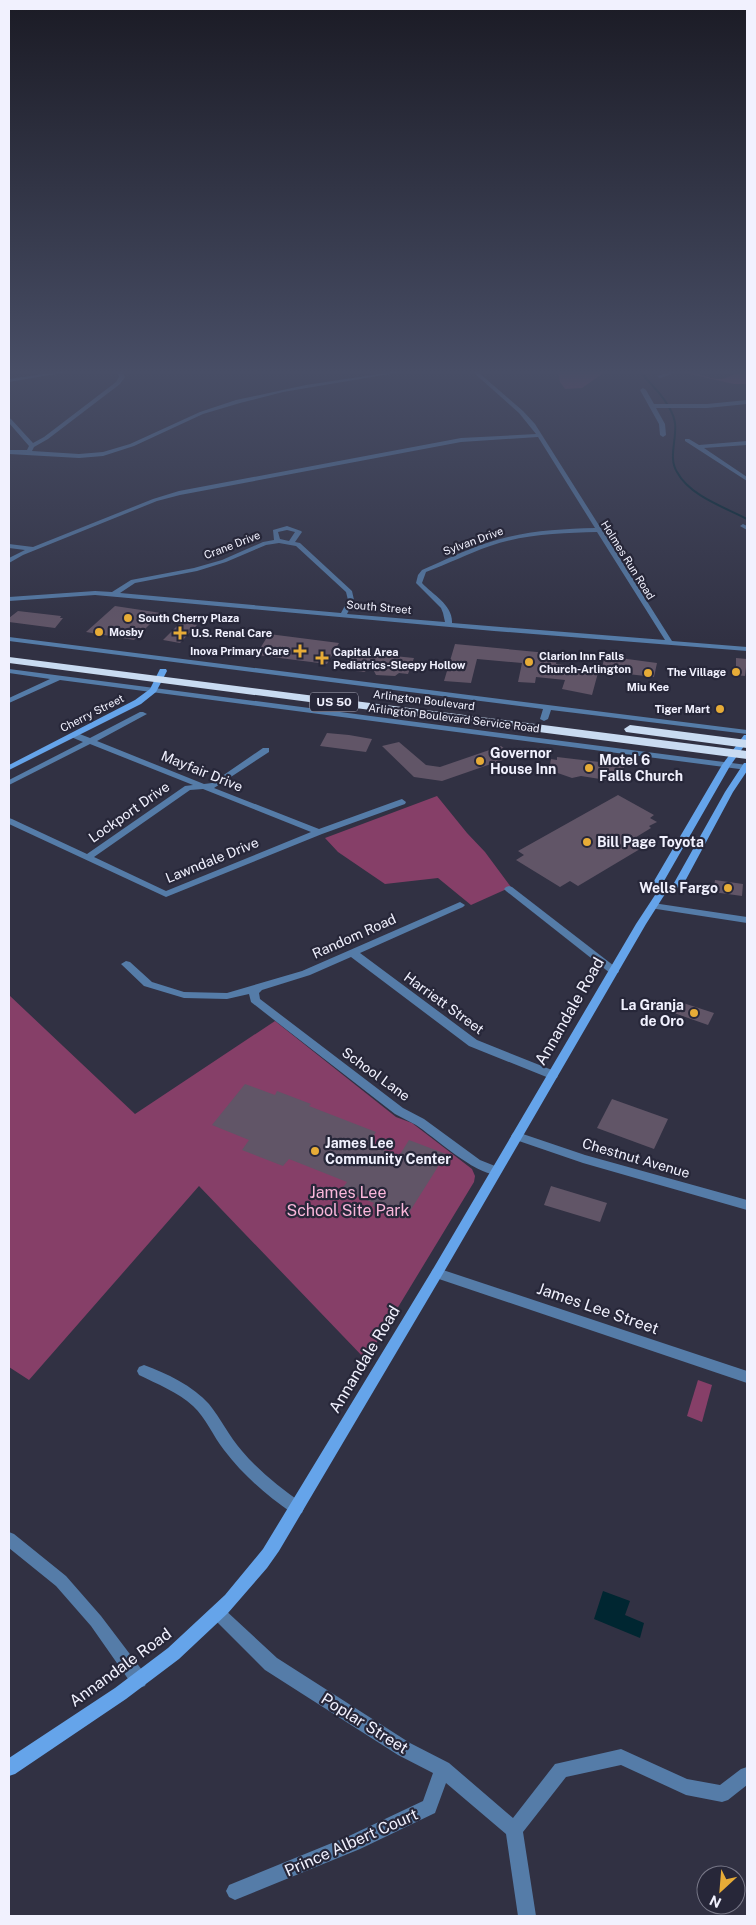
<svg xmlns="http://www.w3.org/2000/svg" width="756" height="1925" font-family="'Public Sans',sans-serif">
	<rect width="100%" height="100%" fill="#313143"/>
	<g fill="#863f68">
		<polygon points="558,372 605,372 582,388 565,389 560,382"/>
		<path d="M681,372C695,370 709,380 721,379C730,378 733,372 747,372V384H734Z"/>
		<polygon points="437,796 467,833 485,852 511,887 471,905 438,878 385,884 338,852 325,838"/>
		<polygon points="9,995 135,1114 275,1021 396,1117 412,1123 472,1169 475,1176 474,1182 366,1360 199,1186 29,1380 9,1367"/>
		<polygon points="698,1380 712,1385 702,1422 687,1416"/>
	</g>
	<polygon fill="#002631" points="603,1591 630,1601 625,1615 644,1623 640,1638 594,1619"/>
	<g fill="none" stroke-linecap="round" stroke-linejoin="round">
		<path stroke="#002631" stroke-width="2" d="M640,372C652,385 672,404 675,423C677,439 668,458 677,472C690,496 724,507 747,519"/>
	</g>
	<g fill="#615567">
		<polygon points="115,606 161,613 134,640 86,632"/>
		<polygon points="18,611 61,616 60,618 63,618 55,628 9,622 9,618"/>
		<polygon points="181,622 197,625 180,643 163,640"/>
		<polygon points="269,634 339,643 327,664 256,655"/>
		<polygon points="455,644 558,654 556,664 599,669 592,695 562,689 565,680 536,677 535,683 518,682 522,663 477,659 471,683 444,681"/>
		<polygon points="352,652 374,654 414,658 408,674 399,673 395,676 376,675 370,663 365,672 347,670 349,667 345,667"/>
		<polygon points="605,656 657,663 654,677 601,671"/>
		<polygon points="736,658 747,659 745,676 736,675"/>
		<polygon points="327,733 349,735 372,739 366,752 320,746"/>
		<polygon points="399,742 426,765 440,767 501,746 514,756 442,781 414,777 382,746"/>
		<polygon points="557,757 625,765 619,782 581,776 572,778 549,770 551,759 557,760"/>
		<polygon points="618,795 654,815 650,818 657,822 649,826 651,828 633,839 645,846 578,886 570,881 560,887 516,860 524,855 518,851"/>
		<polygon points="715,880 743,884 742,896 713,892"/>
		<polygon points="680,1002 714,1013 708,1025 674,1013"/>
		<polygon points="245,1084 275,1095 277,1091 311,1104 309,1106 376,1132 368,1144 399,1156 409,1140 446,1154 405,1219 372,1206 374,1203 341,1190 347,1182 289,1159 283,1166 242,1150 249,1140 212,1125"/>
		<polygon points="612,1099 668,1119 654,1149 597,1128"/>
		<polygon points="551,1186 607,1203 600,1222 544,1205"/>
	</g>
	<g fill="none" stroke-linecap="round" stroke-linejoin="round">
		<g fill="#557ca8" fill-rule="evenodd">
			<polygon points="58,372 67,372 9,382 9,379"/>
			<polygon points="117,372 122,372 125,377 120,384 48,439 34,447 32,451 79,454 103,452 130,444 200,412 236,400 306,385 392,372 401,372 283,392 240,403 203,414 134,446 103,456 79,458 9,454 9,450 27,450 29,446 9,423 9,418 11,419 33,443 44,437 116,382 119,377"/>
			<path d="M473,372H478L523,411L535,424L672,641L747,647V651L494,631L95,595L9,601V597L95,591L112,592L131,580L194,568L222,560L263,542L274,540L273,530L287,526L301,531L302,532L295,542L300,543L352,591L354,600L347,614L445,622L443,613L441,608L416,583L418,575L422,570C443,561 465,550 487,543C521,531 559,529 595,528L538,437L461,442L180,495L157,501L23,555L9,563V558L25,550L9,548V544L33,547L153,499L179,491L461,438L536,434L519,413ZM287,530L295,532L289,541L280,539L278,532ZM597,532L665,640L452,623C453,605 433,595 422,583L426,572C448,564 469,553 490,546C524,534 562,533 597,532ZM279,543L296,546L346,592L348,600L341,613L120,593L135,583L197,571L226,562L266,545Z"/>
			<polygon points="670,372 677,372 660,378 657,376"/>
			<polygon points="643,388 646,390 654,404 707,404 747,400 747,404 707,408 656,408 665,424 666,435 663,437 660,435 659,424 640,390"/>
			<polygon points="685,439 689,439 699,445 747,441 747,445 704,448 747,477 747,481 685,441"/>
			<polygon points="743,524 747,526 747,530 740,526"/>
			<polygon points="9,637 747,730 747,734 551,710 548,719 544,721 540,719 543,709 9,641"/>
			<polygon points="9,669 747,765 747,770 60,680 9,703 9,698 50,679 9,673"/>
			<path d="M140,712H143L147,714L97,741L204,784L212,783L263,748H269V752L214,788L319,829L399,800L402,799L406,802L405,804L322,834L166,897L9,824V818L12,819L87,854L185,786L193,785L90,744L9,785V780L83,742L71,737V733H77L90,738ZM203,789L311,832L166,891L94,857L190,790Z"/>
			<polygon points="509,886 512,887 618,969 619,971 618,973 610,973 506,891 504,889 506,887"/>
			<path d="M460,902L465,905L463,907L360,953L477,1040L557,1072L558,1075L557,1078H549L469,1046L351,957L310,975L262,990L259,993L260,999L403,1108L424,1119L480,1160L500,1168L502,1171L500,1174C481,1180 433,1136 416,1125C409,1121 402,1118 395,1114L251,1002L249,994L227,999L184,998L144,986L121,964L126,961L130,962L152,982L184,992L227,993L302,971Z"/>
			<polygon points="653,903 747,917 747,923 650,908 648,906"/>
			<polygon points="517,1132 585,1155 747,1200 747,1210 583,1163 513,1139 511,1136 513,1133"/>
			<polygon points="437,1268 747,1371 747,1383 433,1277 431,1273 433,1269"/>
			<path d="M144,1365C166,1373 193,1386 209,1404C221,1419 229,1436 242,1451C259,1471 280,1488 302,1503L304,1508L302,1513L297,1515L292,1513C266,1495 243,1475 224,1450C213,1436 206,1418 193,1406C178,1392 157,1384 139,1375L137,1371L139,1367Z"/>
			<polygon points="9,1532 14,1534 66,1576 101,1616 145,1674 147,1680 145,1686 139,1688 133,1686 91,1626 56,1586 9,1548"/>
			<polygon points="218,1605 223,1608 277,1658 410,1743 449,1763 513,1818 555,1764 621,1749 687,1779 720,1785 741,1769 747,1767 747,1785 728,1800 722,1802 686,1795 621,1765 566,1777 523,1832 536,1916 518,1916 506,1834 446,1783 435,1813 360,1849 235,1900 229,1897 226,1891 229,1885 349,1836 423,1801 433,1773 398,1755 265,1670 213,1618 210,1613 213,1608"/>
		</g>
		<g fill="#65a4ea" fill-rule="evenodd">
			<polygon points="160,669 166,669 167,671 156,692 141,704 9,770 9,765 135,700 150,689"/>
			<polygon points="744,735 747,735 747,742 730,766 664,881 665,887 674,883 725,792 744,763 747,763 747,771 733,792 683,885 665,894 646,924 441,1277 279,1551 267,1568 228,1613 179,1659 126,1699 15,1774 9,1776 9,1758 115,1688 168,1648 225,1595 263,1549 433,1269 636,924 657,892 654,881 722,765"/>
		</g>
		<g fill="#c9dbf1" fill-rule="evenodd">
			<polygon points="9,657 747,751 747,759 9,663"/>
			<polygon points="630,725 747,740 747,748 626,732 624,729"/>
		</g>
	</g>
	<linearGradient id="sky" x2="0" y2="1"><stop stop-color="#1b1b25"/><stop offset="0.58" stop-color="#484e66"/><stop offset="1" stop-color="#484e66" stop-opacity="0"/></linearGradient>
	<rect width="756" height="641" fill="url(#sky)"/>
	<g fill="#e7ac37" stroke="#272739" stroke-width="2">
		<circle cx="128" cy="618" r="5"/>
		<circle cx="99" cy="632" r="5"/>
		<path d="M177.5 625.5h5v5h5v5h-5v5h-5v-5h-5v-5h5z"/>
		<path d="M297.5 643.5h5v5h5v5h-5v5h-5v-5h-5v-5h5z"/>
		<path d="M319.5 650.5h5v5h5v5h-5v5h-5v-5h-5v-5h5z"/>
		<circle cx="529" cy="662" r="5"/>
		<circle cx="736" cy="672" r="5"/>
		<circle cx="648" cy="673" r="5"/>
		<circle cx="720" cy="709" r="5"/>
		<circle cx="480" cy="761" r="5"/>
		<circle cx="589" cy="768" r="5"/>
		<circle cx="587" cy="842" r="5"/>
		<circle cx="728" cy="888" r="5"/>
		<circle cx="694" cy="1013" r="5"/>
		<circle cx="315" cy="1151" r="5"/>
	</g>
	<g text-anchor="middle" stroke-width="4.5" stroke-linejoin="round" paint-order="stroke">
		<g font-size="11" fill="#f1f1fe" stroke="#272739">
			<text transform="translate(473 541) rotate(-20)" y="4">Sylvan Drive</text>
			<text transform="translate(232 545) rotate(-21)" y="4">Crane Drive</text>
			<text transform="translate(628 560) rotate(58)" y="4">Holmes Run Road</text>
			<text transform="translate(379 607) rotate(5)" y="4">South Street</text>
			<text transform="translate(424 700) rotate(7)" y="4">Arlington Boulevard</text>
			<text transform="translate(92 713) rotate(-27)" y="4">Cherry Street</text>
			<text transform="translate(454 718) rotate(7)" y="4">Arlington Boulevard Service Road</text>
		</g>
		<g font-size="11" font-weight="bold" fill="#f1f1fe" stroke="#272739" text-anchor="start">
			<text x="138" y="622">South Cherry Plaza</text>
			<text x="109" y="636">Mosby</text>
			<text x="191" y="637">U.S. Renal Care</text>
			<text x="289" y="655" text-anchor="end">Inova Primary Care</text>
			<text x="333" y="656">Capital Area<tspan x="333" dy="13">Pediatrics-Sleepy Hollow</tspan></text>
			<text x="539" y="660">Clarion Inn Falls<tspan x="539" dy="13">Church-Arlington</tspan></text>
			<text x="726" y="676" text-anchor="end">The Village</text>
			<text x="648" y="691" text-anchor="middle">Miu Kee</text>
			<text x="710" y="713" text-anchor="end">Tiger Mart</text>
		</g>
		<rect fill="#272739" stroke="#b4b4c3" stroke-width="1" x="310" y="692.5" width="48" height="19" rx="4"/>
		<g font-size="12" font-weight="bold" fill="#f1f1fe">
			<text x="334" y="706">US 50</text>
		</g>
		<g font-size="14" font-weight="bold" fill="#f1f1fe" stroke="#272739" text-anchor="start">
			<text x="490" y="758">Governor<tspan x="490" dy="16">House Inn</tspan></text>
			<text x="599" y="765">Motel 6<tspan x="599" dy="16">Falls Church</tspan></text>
			<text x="597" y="847">Bill Page Toyota</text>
			<text x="718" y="893" text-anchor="end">Wells Fargo</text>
			<text x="684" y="1010" text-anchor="end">La Granja<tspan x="684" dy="16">de Oro</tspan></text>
			<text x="325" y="1148">James Lee<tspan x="325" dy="16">Community Center</tspan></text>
		</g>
		<g font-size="14" fill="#f1f1fe" stroke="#272739">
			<text transform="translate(202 771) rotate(22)" y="5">Mayfair Drive</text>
			<text transform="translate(129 812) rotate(-35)" y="5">Lockport Drive</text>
			<text transform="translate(212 860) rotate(-22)" y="5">Lawndale Drive</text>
			<text transform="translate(354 936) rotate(-24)" y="5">Random Road</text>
			<text transform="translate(444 1003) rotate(36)" y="5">Harriett Street</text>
			<text transform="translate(376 1074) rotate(36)" y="5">School Lane</text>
			<text transform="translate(636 1158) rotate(16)" y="5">Chestnut Avenue</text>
		</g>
		<g font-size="16" fill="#f1f1fe" stroke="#272739">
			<text transform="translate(569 1011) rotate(-60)" y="6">Annandale Road</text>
			<text transform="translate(598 1308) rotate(19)" y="6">James Lee Street</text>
			<text transform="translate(364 1359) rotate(-59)" y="6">Annandale Road</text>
			<text transform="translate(120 1667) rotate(-36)" y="6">Annandale Road</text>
			<text transform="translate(365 1723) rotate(32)" y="6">Poplar Street</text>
			<text transform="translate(351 1842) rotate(-24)" y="6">Prince Albert Court</text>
		</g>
		<g font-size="16" fill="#fbb7db" stroke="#272739">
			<text x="348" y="1198">James Lee<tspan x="348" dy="18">School Site Park</tspan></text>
		</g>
	</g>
	<rect width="756" height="1925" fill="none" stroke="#f1f1fe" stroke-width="20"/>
	<g transform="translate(721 1890) rotate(206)"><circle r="24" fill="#272739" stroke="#787888"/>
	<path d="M0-4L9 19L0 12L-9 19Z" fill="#e7ac37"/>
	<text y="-8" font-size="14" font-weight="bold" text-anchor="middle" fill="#f1f1fe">N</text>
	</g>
</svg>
